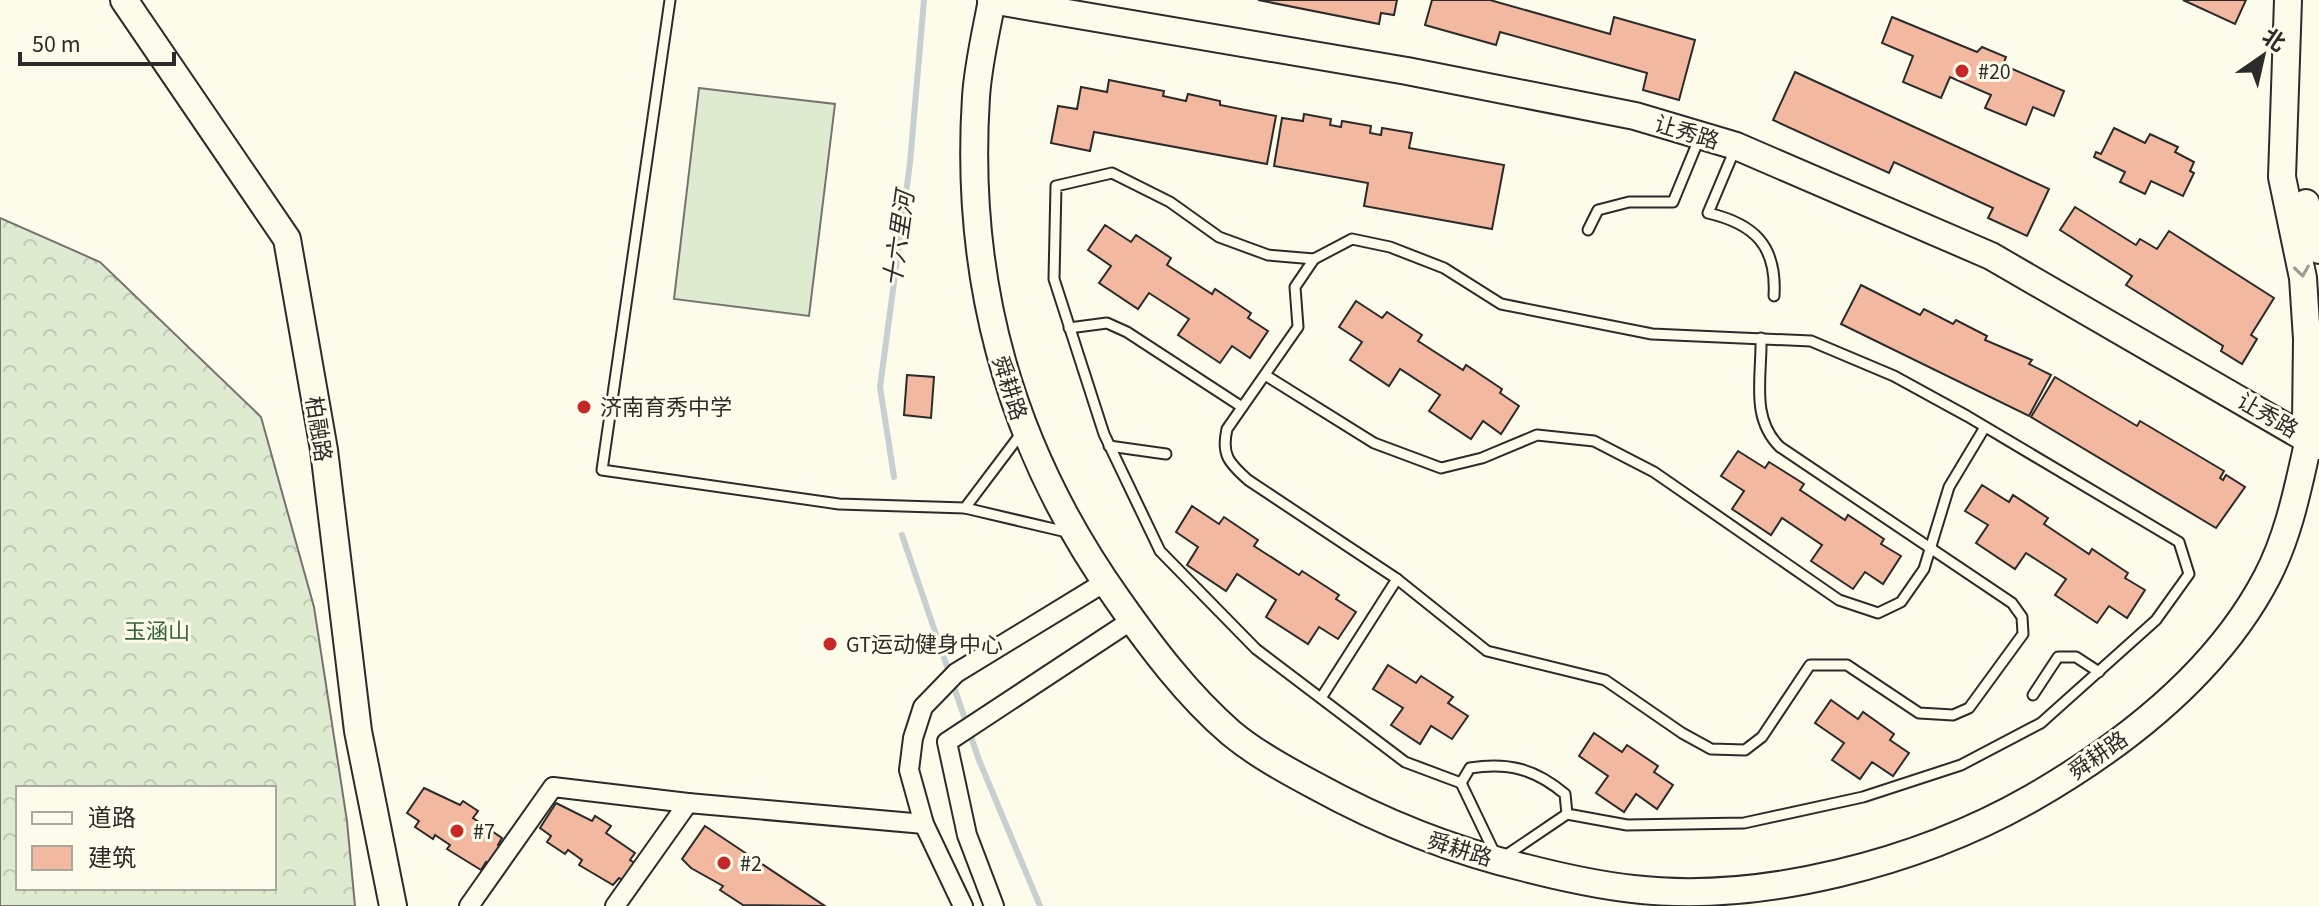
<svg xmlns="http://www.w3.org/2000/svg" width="2319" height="906" font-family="'Source Sans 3','Noto Sans SC',sans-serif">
	<defs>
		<pattern id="forest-crowns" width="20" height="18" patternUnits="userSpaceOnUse" patternTransform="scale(2)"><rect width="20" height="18" fill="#deebd1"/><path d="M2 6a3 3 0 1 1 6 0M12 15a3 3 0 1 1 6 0" fill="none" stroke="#bfcab4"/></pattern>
	</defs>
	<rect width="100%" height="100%" fill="#fdfbea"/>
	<polygon fill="#deebd1" stroke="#74746e" stroke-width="2" points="699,88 835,104 809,316 674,299"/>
	<path fill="url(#forest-crowns)" stroke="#74746e" stroke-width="2" fill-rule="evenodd" d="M0,218L100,262L261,417L314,607L347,821L355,906H0ZM18,788H274V888H18Z"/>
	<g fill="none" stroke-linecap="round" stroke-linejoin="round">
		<g stroke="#c7d0d0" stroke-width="6">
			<polyline points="894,477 880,387 910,163 924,0"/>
			<polyline points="902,535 979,760 1040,906"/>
		</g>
	</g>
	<g fill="#f2b8a0" stroke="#2b2b2b" stroke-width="2">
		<polygon points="1258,0 1397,0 1394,15 1381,13 1379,24"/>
		<polygon points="1432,0 1490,0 1610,34 1614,17 1695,40 1679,100 1643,90 1647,73 1500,32 1496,45 1425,25"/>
		<polygon points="2183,0 2246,0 2235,24"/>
		<polygon points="1892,17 1977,52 1982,47 2006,57 2003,65 2064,91 2054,116 2033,107 2026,125 1985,108 1991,95 1950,77 1941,98 1903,82 1913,56 1882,43"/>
		<polygon points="1795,72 2049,189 2027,236 1988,218 1993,208 1894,162 1889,173 1773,120"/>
		<polygon points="1109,80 1164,91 1163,96 1186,101 1188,94 1220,101 1220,105 1276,116 1267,164 1094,132 1090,151 1051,143 1058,106 1077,109 1081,87 1107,92"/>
		<polygon points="1304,114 1331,119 1330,125 1341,127 1342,121 1371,126 1370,133 1381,135 1382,128 1412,133 1409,148 1504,165 1492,229 1364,206 1368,183 1274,166 1282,118 1303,121"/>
		<polygon points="2114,128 2145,143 2150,134 2178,147 2175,152 2194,162 2190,171 2194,173 2183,196 2151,181 2145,194 2120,182 2125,172 2094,157 2096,152 2101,154"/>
		<polygon points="2075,207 2136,245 2140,239 2157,249 2169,231 2274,298 2251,335 2257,339 2242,364 2221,351 2223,346 2126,285 2132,276 2060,230"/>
		<polygon points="1105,225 1131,242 1136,235 1171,258 1167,265 1212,294 1215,289 1251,313 1248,318 1268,331 1250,358 1232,346 1220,363 1178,335 1189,319 1149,293 1138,309 1099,283 1111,266 1088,250"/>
		<polygon points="1861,285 1920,315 1924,309 1953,324 1956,320 1987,336 1985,340 2032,360 2029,364 2051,375 2029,416 1841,324"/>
		<polygon points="1356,301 1382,318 1387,312 1422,335 1418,341 1463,370 1466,365 1502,389 1500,393 1519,406 1501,434 1483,421 1471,439 1429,411 1440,395 1400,369 1389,386 1350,360 1362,342 1339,327"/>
		<polygon points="907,375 934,377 931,418 904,415"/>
		<polygon points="2055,377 2137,426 2140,421 2224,471 2220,478 2223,480 2226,475 2245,487 2216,528 2031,417"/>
		<polygon points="1738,451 1765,468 1769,462 1804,484 1800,490 1845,520 1848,515 1884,539 1881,544 1901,556 1883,584 1865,572 1853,589 1811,561 1822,545 1782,518 1771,535 1732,509 1744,491 1721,476"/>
		<polygon points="1982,485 2009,502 2013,495 2048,518 2044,524 2089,554 2092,549 2128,573 2125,578 2145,590 2127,618 2109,606 2097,623 2055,595 2066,579 2026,553 2015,569 1976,543 1988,525 1965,511"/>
		<polygon points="1192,506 1219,524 1224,517 1258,540 1254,546 1299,575 1302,571 1339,595 1336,599 1356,612 1338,639 1319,627 1308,644 1266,617 1276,600 1237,574 1226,591 1187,565 1198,547 1176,532"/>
		<polygon points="1388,665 1416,683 1421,676 1453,697 1448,703 1468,716 1452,739 1431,726 1420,744 1391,725 1403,708 1373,689"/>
		<polygon points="1831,700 1858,719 1863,712 1894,734 1890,740 1909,753 1893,776 1872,762 1860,779 1832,760 1844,743 1815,723"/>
		<polygon points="1594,733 1622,752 1627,745 1658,766 1654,772 1673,785 1657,809 1636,794 1624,812 1596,793 1608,776 1579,756"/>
		<polygon points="424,788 460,805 463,801 478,811 473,818 502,838 498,845 503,849 492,866 486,862 481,870 447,849 450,845 435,835 433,839 415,827 419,821 407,813"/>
		<polygon points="556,803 592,821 595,816 611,826 606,833 635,853 630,860 636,864 624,881 619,878 613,885 579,865 582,860 568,850 565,854 547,842 551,836 540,828"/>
		<polygon points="705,826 825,906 743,905 720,890 723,886 691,868 682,859"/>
	</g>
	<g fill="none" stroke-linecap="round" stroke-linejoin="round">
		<defs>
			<g id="lane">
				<polyline points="670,0 602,470 839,504 965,508 1023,431"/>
				<path d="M1735,149L1708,213C1755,224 1777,246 1774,296"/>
				<path d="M1112,173L1170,202L1219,237L1268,255L1314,259L1352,239L1390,247L1444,268L1501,304L1652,334L1811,341L1894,376L1967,416L2179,542L2189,574L2156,620L2041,723L1961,765L1863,797L1744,823L1627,825L1567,814L1565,794C1535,769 1509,762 1470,768L1461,783L1405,762L1256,649L1160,551L1104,434L1054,279L1056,186Z"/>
				<polyline points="1588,230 1598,210 1629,202 1673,202 1699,139"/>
				<path d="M1314,259L1295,287L1298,327L1227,429C1221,455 1229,463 1248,480L1397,579L1487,651L1605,680L1682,733L1711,749L1745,750L1762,737L1810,665H1847L1919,713L1953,715L1969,708L2023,634L2022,617L2012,603L1780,447C1750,418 1762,377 1761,338"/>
				<polyline points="1069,328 1107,323 1127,332 1242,407"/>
				<polyline points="1265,375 1374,443 1441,468 1482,458 1537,435 1594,441 1654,472 1839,600 1878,613 1901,602 1924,569 1949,487 1985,427"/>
				<polyline points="1109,446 1166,454"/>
				<polyline points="965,508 1071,533"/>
				<polyline points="2033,695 2058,657 2076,657 2099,672"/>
				<polyline points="1321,698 1397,579"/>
				<polyline points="1461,783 1496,856"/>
				<polyline points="1505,856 1567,814"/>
			</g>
			<g id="street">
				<polyline points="924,824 963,906"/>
				<polyline points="469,906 553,787 688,803"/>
				<polyline points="615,906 688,803 924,824 909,770 913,738 923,707 956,673 1105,582"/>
				<polyline points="994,906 967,835 947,742 1132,620"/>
			</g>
			<g id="secondary">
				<polyline points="124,0 287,239 324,450 358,731 393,906"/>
				<polyline points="991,0 1407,71 1635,116 1736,146 1991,256 2319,446"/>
				<path d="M992,0C986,32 978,65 976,97C964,282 1010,448 1118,600C1151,647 1187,695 1231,733C1255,753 1286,770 1314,785C1383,823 1450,850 1526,868C1561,877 1598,885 1633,889C1762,904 1920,862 2032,798C2124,745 2217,673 2267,577C2296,521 2302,459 2319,399"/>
				<polyline points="2288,0 2282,177 2303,278 2307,339 2306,423"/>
				<polyline points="2306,203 2319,250"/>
			</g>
		</defs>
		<use href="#lane" stroke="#2b2b2b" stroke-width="13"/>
		<use href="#street" stroke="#2b2b2b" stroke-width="22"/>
		<use href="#secondary" stroke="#2b2b2b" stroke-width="30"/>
		<use href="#lane" stroke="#fdfbea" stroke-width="9"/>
		<use href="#street" stroke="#fdfbea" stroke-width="18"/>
		<use href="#secondary" stroke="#fdfbea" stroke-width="26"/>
	</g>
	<defs><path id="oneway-chevron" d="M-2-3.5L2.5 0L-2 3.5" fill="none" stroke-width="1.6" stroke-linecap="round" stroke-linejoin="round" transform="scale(2)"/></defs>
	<use stroke="#9e9d94" href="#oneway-chevron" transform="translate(2302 271) rotate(82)"/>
	<g fill="#c62828" stroke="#fdfbea" stroke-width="3">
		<circle cx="1962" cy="71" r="8"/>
		<circle cx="584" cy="407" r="8"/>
		<circle cx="830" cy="644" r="8"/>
		<circle cx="457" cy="831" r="8"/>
		<circle cx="724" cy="863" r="8"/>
	</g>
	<g text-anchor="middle" stroke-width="6" stroke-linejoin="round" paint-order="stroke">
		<g font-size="22" fill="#2b2b2b" stroke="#fdfbea" text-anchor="start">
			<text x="1978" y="79">#20</text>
			<text x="600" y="415">济南育秀中学</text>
			<text x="846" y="652">GT运动健身中心</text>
			<text x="473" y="839">#7</text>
			<text x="740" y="871">#2</text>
		</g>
		<g font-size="22" fill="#2b2b2b" stroke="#fdfbea">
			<text transform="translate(1687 132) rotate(17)" y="8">让秀路</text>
			<text transform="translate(1010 388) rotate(72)" y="8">舜耕路</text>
			<text transform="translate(2268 415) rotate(30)" y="8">让秀路</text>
			<text transform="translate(319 429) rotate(81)" y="8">柏融路</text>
			<text transform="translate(2098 755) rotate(-35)" y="8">舜耕路</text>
			<text transform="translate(1460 849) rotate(17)" y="8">舜耕路</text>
		</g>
		<g font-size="22" fill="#34623c" stroke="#fdfbea">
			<text x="157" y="639">玉涵山</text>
		</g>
		<g font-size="24" font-style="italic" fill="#2b2b2b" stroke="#fdfbea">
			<text transform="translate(899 239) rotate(-82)" y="8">十六里河</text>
		</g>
	</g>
	<rect x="16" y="786" width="260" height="104" fill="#fdfbea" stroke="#a9a89e" stroke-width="2"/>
	<rect x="32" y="812" width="40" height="12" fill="#fdfbea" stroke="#a9a89e" stroke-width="2"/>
	<text x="88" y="826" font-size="24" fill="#2b2b2b">道路</text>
	<rect x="32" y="846" width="40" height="24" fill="#f2b8a0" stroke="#a9a89e" stroke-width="2"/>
	<text x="88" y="866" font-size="24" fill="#2b2b2b">建筑</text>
	<g transform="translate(2263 56) rotate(34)" stroke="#fdfbea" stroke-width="6" paint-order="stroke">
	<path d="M0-6L14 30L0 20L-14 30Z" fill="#2b2b2b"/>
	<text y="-12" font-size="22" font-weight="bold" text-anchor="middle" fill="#2b2b2b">北</text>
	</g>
	<path d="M20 52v12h154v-12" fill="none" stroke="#2b2b2b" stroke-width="4"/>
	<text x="32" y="52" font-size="24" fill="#2b2b2b" stroke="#fdfbea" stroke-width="6" paint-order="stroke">50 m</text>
</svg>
